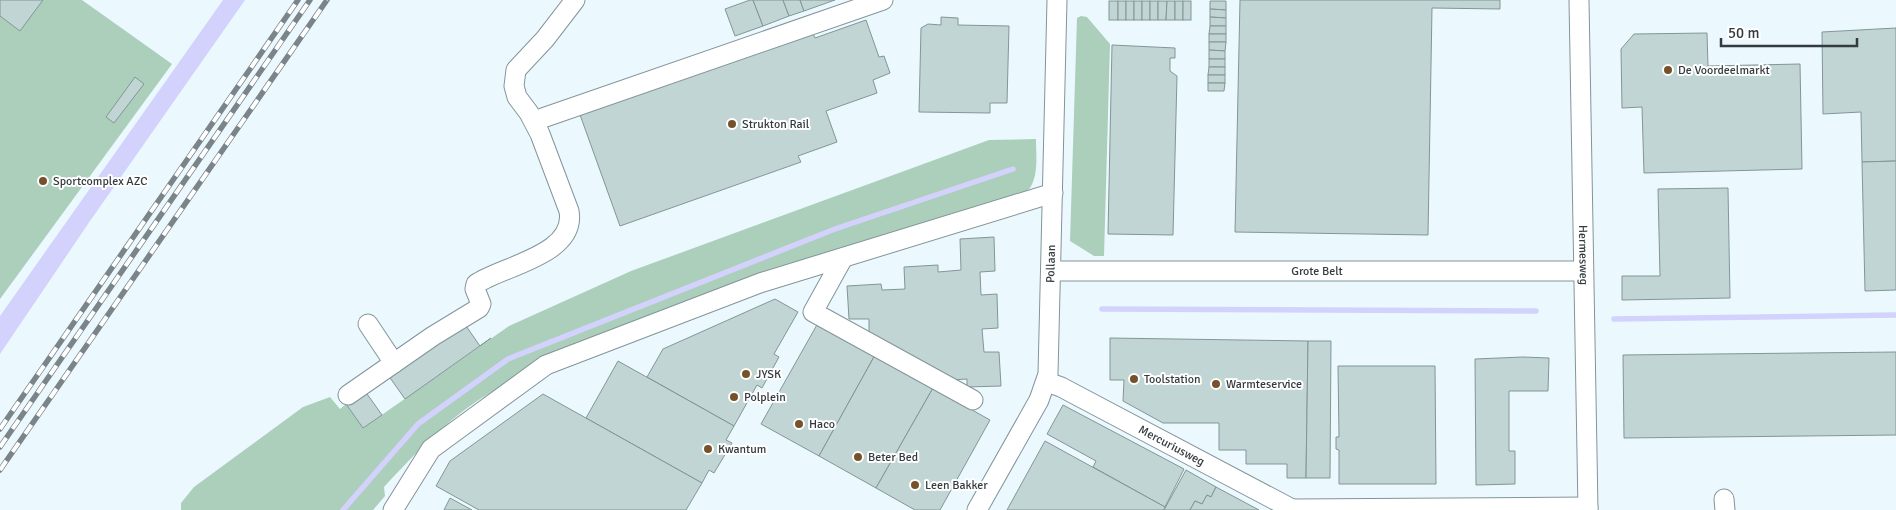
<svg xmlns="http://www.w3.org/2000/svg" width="1896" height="510" font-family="Signika,sans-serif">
	<rect width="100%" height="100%" fill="#ebf9ff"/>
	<g fill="#abcfbb">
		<polygon points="0,0 82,0 172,64 0,299"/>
		<polygon points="1081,16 1087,17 1110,44 1104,256 1094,256 1070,241 1077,18"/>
		<path d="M1036,139C1036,158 1040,183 1023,195L967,214L959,211C879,239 800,267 720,295C640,324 558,351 485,396C446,420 415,454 384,487L385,496L373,510H181V503L194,487L303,407L330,397L340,409L346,404L363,428L509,326L631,271L989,140Z"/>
	</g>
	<polygon fill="#d3d2fd" points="223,0 245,0 90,221 0,354 0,316"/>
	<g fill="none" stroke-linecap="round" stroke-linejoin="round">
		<g stroke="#d3d2fd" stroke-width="5.5">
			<polyline points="1102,309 1536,311"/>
			<polyline points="1614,319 1896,315"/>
			<polyline points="343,510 418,424 508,359 835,229 1013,169"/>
		</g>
	</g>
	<g fill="#c1d5d4" stroke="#839695">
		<polygon points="0,0 43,0 20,31 0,16"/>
		<polygon points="750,0 753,0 763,26 735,36 725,9"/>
		<polygon points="753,0 783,0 789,16 763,26"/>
		<polygon points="783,0 800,0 804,11 789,16"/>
		<polygon points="800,0 835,0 804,11"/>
		<polygon points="1240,0 1500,0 1500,9 1432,8 1428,235 1235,232"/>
		<rect x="1109" y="1" width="9" height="19"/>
		<rect x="1118" y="1" width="8" height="19"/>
		<rect x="1126" y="1" width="8" height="19"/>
		<rect x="1134" y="1" width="8" height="19"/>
		<rect x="1142" y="1" width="8" height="19"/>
		<rect x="1150" y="1" width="8" height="19"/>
		<polygon points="1158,1 1167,1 1166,20 1158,20"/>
		<polygon points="1167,1 1175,1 1175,20 1166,20"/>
		<rect x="1175" y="1" width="8" height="19"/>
		<rect x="1183" y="1" width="8" height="19"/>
		<polygon points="1210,1 1226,1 1226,10 1210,9"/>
		<polygon points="1210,9 1226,10 1226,18 1210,17"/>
		<polygon points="941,17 958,18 958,25 1009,26 1007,103 990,103 990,113 919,112 921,28 928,24 941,25"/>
		<polygon points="1210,17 1226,18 1226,26 1210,26"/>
		<polygon points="866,20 879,57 884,56 890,73 873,80 877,93 826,111 837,142 798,156 801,162 620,226 579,112 811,29 815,38"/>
		<polygon points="1210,26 1226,26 1226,34 1209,34"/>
		<polygon points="1896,28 1896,161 1862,162 1861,112 1823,114 1822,32"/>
		<polygon points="1707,33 1708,66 1800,64 1802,169 1644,173 1642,107 1622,108 1621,49 1634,34"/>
		<rect x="1209" y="34" width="17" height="8"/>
		<polygon points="1209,42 1226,42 1225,51 1209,50"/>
		<polygon points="1112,45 1175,48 1175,58 1170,58 1170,71 1177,76 1173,235 1108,234"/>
		<polygon points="1209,50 1225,51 1225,59 1209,59"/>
		<rect x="1209" y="59" width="16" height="8"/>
		<polygon points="1209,67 1225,67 1225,75 1208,75"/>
		<rect x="1208" y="75" width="17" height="8"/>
		<polygon points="135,77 144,84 114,123 106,117"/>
		<polygon points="1208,83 1225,83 1224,91 1208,91"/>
		<polygon points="1896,161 1896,290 1865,291 1862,162"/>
		<polygon points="1728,188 1730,298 1622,300 1622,276 1660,276 1658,189"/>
		<polygon points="994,237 995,271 980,272 981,295 997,294 998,328 982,329 984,352 999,352 1001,386 967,387 967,379 951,380 869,334 869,319 849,319 847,286 881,284 882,290 905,289 904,267 938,265 938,272 961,270 960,239"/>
		<polygon points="775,299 798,312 774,354 779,357 762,388 757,385 734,426 647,377 663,349"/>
		<polygon points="464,323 480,346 491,338 405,399 388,375"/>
		<polygon points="818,323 875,355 819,456 761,424"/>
		<polygon points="1110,338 1308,341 1306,478 1287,478 1287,464 1246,464 1246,450 1219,450 1219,423 1163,423 1123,401 1124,380 1110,380"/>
		<polygon points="1308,341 1331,341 1330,478 1306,478"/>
		<polygon points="1896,352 1896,435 1624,438 1623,355"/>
		<polygon points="875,355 933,388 876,488 819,456"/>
		<polygon points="1523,357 1549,358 1548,391 1509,391 1509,451 1515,451 1515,484 1476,485 1475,359"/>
		<polygon points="618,361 734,426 726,440 732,443 714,473 709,470 702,483 586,418"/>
		<polygon points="1338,366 1435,366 1436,484 1339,484 1339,450 1336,449 1336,437 1339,437"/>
		<polygon points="933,388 990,420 940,510 915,510 876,488"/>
		<polygon points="365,391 382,415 363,428 346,404"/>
		<polygon points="543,394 702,483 686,510 479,510 436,486 450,461"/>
		<polygon points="1063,405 1184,469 1165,507 1093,467 1096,461 1047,434"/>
		<polygon points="1045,441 1165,507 1164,510 1007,510"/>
		<polygon points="1186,470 1216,487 1211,497 1207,495 1202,504 1195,501 1190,510 1164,510"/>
		<polygon points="1216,487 1259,510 1190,510 1195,501 1202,504 1207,495 1211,497"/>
		<polygon points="450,498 472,510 444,510"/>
	</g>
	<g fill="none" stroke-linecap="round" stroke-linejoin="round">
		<defs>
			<g id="minor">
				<path id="s1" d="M1579,0L1588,510"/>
				<polyline points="534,121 883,0"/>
				<polyline points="843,258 813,312 973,400"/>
				<path id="s2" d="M1051,271H1583"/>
				<polyline points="368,324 394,363"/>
				<path id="s3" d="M1047,382L1061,387L1294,510"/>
				<path d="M348,395L433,336L479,308L481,304L475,289L476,284C502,266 577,255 569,211L540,134L529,113L517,97L514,86L516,70L545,39L575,0"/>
				<polyline points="1724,499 1725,510"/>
				<polyline points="1294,509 1588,507"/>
				<polyline points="393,510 431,449 546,365 760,283 1053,193"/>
				<path id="s4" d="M977,510L1039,400L1048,374L1057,0"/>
			</g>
		</defs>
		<use href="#minor" stroke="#83949a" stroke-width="21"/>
		<use href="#minor" stroke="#fff" stroke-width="19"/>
		<defs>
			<g id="rail">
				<polyline points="0,429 298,0"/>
				<polyline points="0,447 310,0"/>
				<polyline points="0,470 327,0"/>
			</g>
		</defs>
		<use href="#rail" stroke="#7b8589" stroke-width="5.5"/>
		<use href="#rail" stroke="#fff" stroke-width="4" stroke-dasharray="11" stroke-linecap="butt"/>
	</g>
	<g fill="#75522b" stroke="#fff" stroke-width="2">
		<circle cx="1668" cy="70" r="5"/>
		<circle cx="732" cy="124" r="5"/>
		<circle cx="43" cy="181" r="5"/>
		<circle cx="746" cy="374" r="5"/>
		<circle cx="1134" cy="379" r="5"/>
		<circle cx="1216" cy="384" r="5"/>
		<circle cx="734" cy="397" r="5"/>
		<circle cx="799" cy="424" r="5"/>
		<circle cx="708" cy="449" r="5"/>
		<circle cx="858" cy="457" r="5"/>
		<circle cx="915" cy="485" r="5"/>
	</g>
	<g text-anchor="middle" stroke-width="4" stroke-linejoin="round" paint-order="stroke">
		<g font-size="12" fill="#343b3e" stroke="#fff" text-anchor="start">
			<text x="1678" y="74">De Voordeelmarkt</text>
			<text x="742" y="128">Strukton Rail</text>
			<text x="53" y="185">Sportcomplex AZC</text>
			<text x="756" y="378">JYSK</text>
			<text x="1144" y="383">Toolstation</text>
			<text x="1226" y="388">Warmteservice</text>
			<text x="744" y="401">Polplein</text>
			<text x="809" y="428">Haco</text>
			<text x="718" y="453">Kwantum</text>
			<text x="868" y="461">Beter Bed</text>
			<text x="925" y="489">Leen Bakker</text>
		</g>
		<g font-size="12" fill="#343b3e" stroke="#fff">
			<text dy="4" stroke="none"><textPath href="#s1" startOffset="255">Hermesweg</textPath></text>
			<text dy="4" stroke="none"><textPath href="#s4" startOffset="264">Pollaan</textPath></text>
			<text dy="4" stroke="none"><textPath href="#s2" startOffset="266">Grote Belt</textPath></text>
			<text dy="4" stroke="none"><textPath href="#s3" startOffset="140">Mercuriusweg</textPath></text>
		</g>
	</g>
	<path d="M1721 38v8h136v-8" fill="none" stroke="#343b3e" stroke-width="2.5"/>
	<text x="1728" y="38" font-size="15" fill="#343b3e" stroke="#ffffff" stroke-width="4" paint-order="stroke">50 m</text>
</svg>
